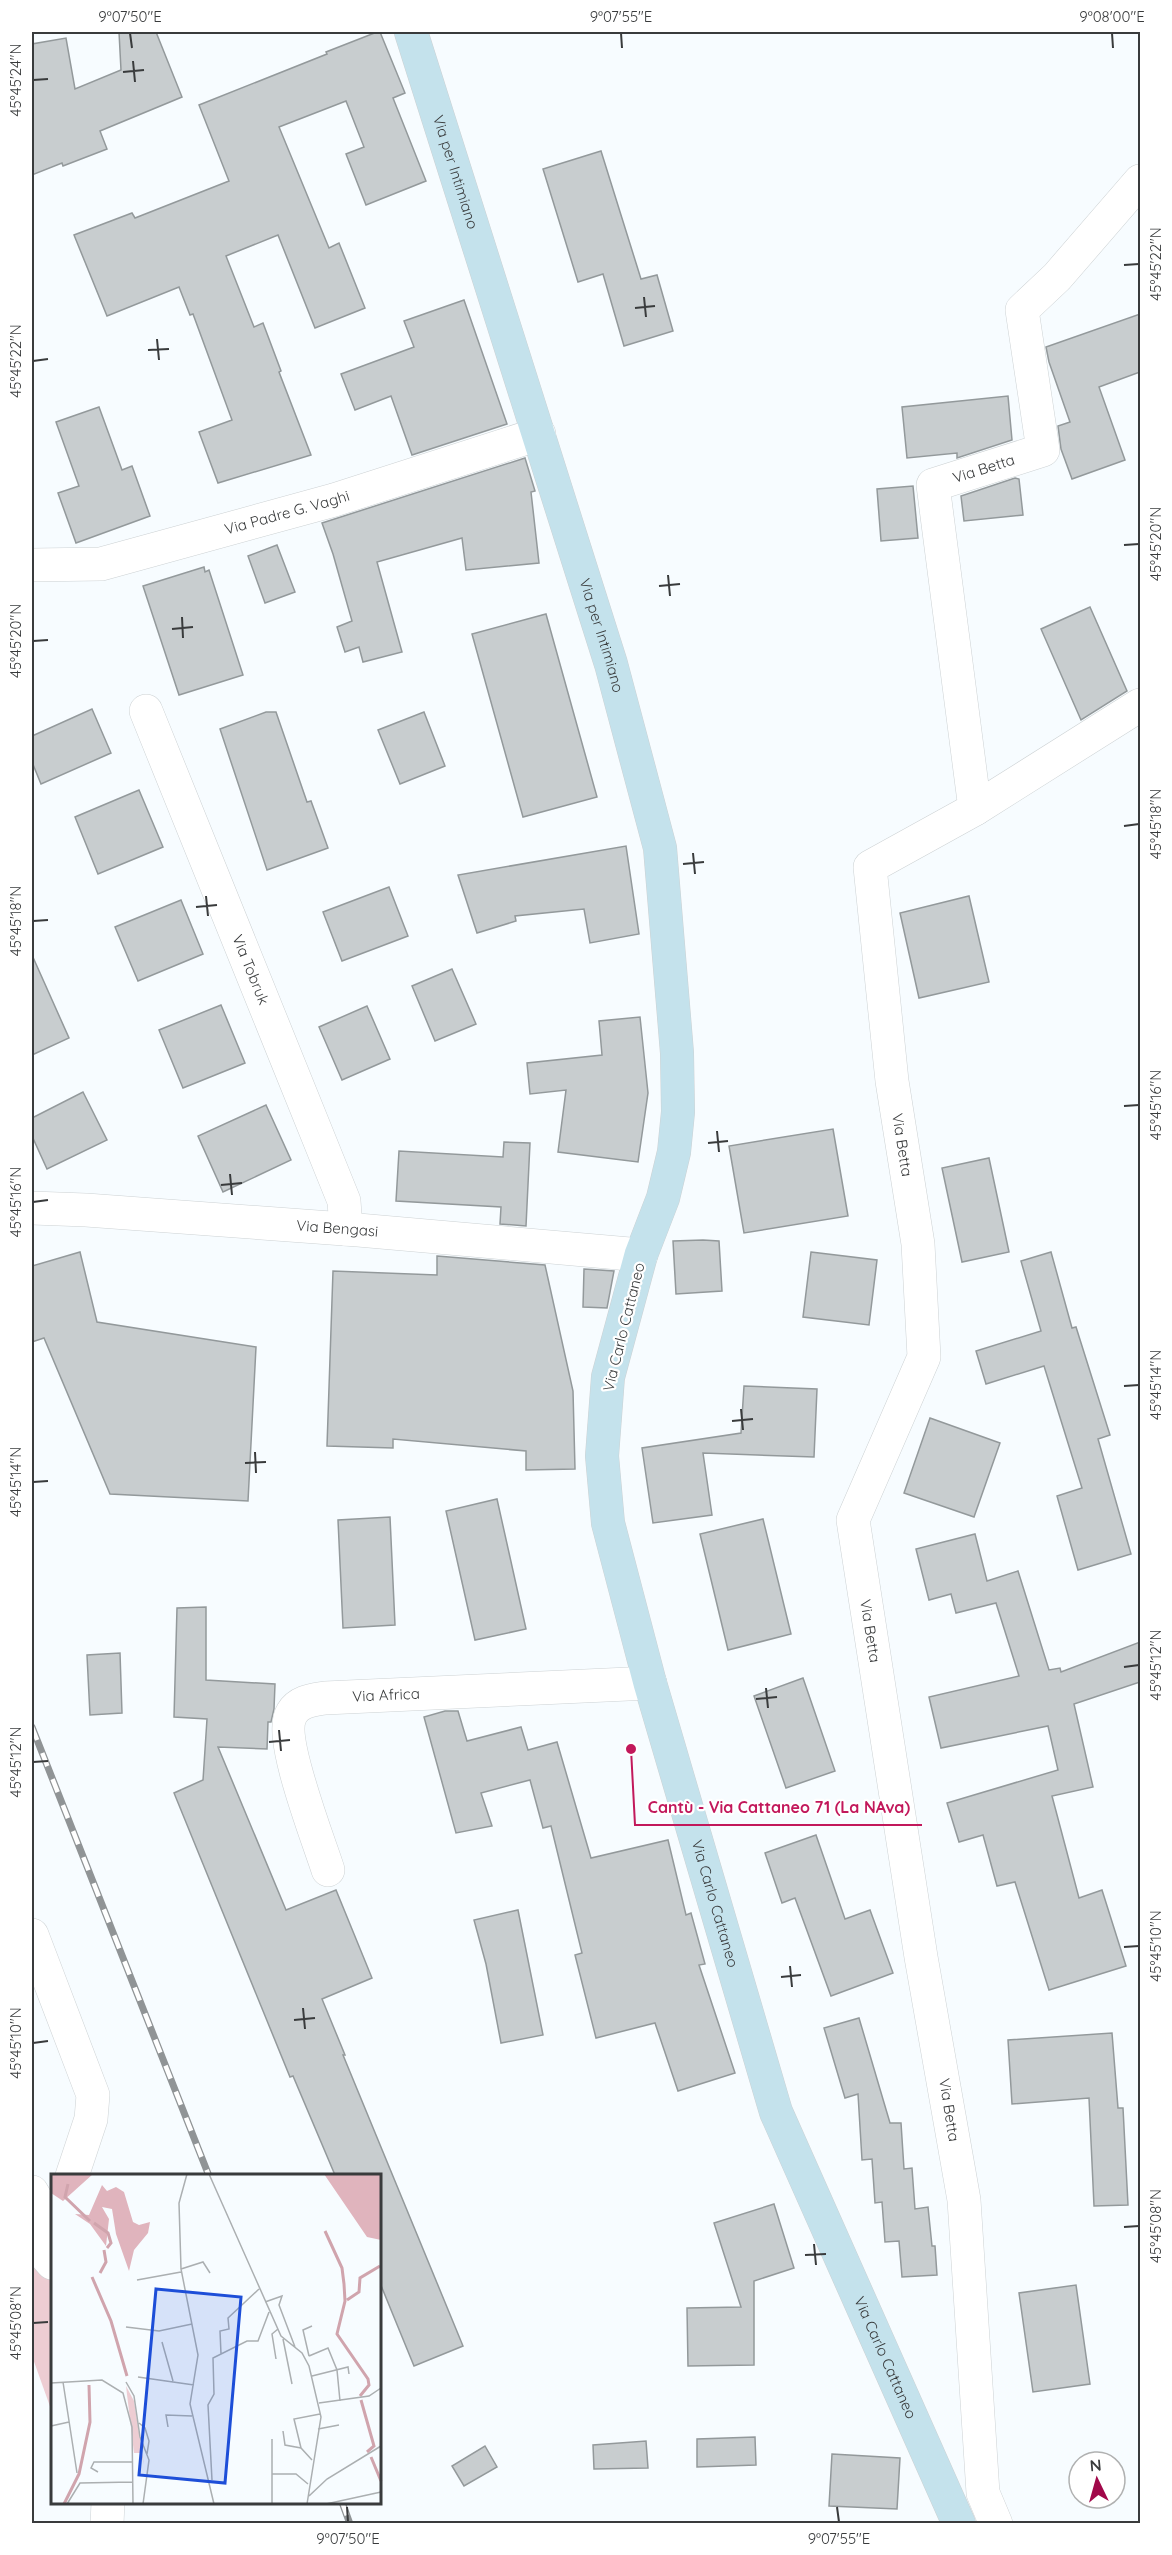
<svg xmlns="http://www.w3.org/2000/svg" width="1172" height="2555" font-family="Quicksand,sans-serif">
	<rect width="100%" height="100%" fill="#f7fcff"/>
	<polygon fill="#edcdd3" points="32,2247 52,2274 52,2412 32,2356"/>
	<g fill="#c8cdcf" stroke="#93999b" stroke-width="1.5">
		<polygon points="119,32 156,32 182,97 100,131 107,149 63,166 62,163 32,175 32,44 66,38 75,89 121,70"/>
		<polygon points="377,32 380,32 405,93 393,98 426,181 366,205 346,154 364,147 346,101 279,127 329,248 339,243 365,308 315,328 278,235 226,256 254,327 263,323 281,371 279,372 311,455 218,483 199,432 232,420 193,314 190,315 179,287 107,316 74,235 132,213 135,218 229,181 199,105 327,54 326,52"/>
		<polygon points="601,151 641,279 657,275 673,331 624,346 603,274 578,282 543,169"/>
		<polygon points="464,300 507,424 412,455 391,396 355,410 341,374 414,347 404,321"/>
		<polygon points="1140,314 1140,372 1099,387 1125,460 1072,479 1061,449 1058,426 1070,422 1049,362 1046,347"/>
		<polygon points="1008,396 1012,440 957,458 957,453 907,458 902,407"/>
		<polygon points="99,407 122,470 132,466 150,516 76,543 58,493 79,486 56,422"/>
		<polygon points="525,458 535,491 531,492 539,563 466,570 462,538 377,562 402,652 363,662 359,647 345,652 337,627 352,621 333,554 322,523"/>
		<polygon points="1015,478 1019,479 1023,515 964,521 961,496"/>
		<polygon points="913,486 918,538 881,541 877,489"/>
		<polygon points="277,545 295,592 265,603 248,556"/>
		<polygon points="204,567 205,572 209,570 243,675 179,695 143,586"/>
		<polygon points="1090,607 1127,691 1081,720 1041,629"/>
		<polygon points="546,614 597,797 523,817 472,634"/>
		<polygon points="92,709 111,753 41,784 32,762 32,736"/>
		<polygon points="266,712 276,712 307,802 311,801 328,848 267,870 220,729"/>
		<polygon points="424,712 445,766 400,784 378,730"/>
		<polygon points="139,790 163,847 98,874 75,817"/>
		<polygon points="626,846 639,934 590,943 584,909 515,916 516,921 477,933 458,875"/>
		<polygon points="389,887 408,936 342,961 323,912"/>
		<polygon points="969,896 989,982 919,998 900,913"/>
		<polygon points="181,900 203,954 138,981 115,927"/>
		<polygon points="32,955 69,1038 32,1055"/>
		<polygon points="452,969 476,1024 435,1041 412,986"/>
		<polygon points="221,1005 245,1063 183,1088 159,1030"/>
		<polygon points="367,1006 390,1059 342,1080 319,1027"/>
		<polygon points="640,1017 648,1093 638,1162 558,1152 566,1090 530,1094 527,1063 602,1055 599,1021"/>
		<polygon points="83,1092 107,1140 47,1169 32,1136 32,1118"/>
		<polygon points="266,1105 291,1160 223,1192 198,1136"/>
		<polygon points="833,1129 848,1216 744,1233 729,1146"/>
		<polygon points="504,1142 530,1143 526,1226 500,1224 501,1207 396,1201 399,1151 503,1157"/>
		<polygon points="989,1158 1009,1252 962,1262 942,1168"/>
		<polygon points="703,1240 719,1241 722,1291 676,1294 673,1241"/>
		<polygon points="80,1252 97,1322 256,1347 248,1501 110,1494 44,1338 32,1342 32,1266"/>
		<polygon points="811,1252 877,1260 869,1325 803,1317"/>
		<polygon points="1051,1252 1072,1328 1076,1327 1110,1435 1098,1439 1131,1554 1078,1570 1057,1496 1082,1488 1044,1366 986,1384 976,1351 1041,1331 1021,1261"/>
		<polygon points="437,1256 545,1265 573,1391 575,1469 526,1470 526,1451 393,1439 393,1448 327,1446 333,1271 437,1275"/>
		<polygon points="584,1269 614,1271 607,1308 583,1307"/>
		<polygon points="744,1386 817,1389 814,1457 703,1453 712,1515 653,1523 642,1448 741,1433"/>
		<polygon points="930,1418 1000,1443 974,1517 904,1493"/>
		<polygon points="497,1499 526,1629 475,1640 446,1511"/>
		<polygon points="390,1517 395,1625 343,1628 338,1520"/>
		<polygon points="763,1519 791,1634 728,1650 700,1534"/>
		<polygon points="975,1534 987,1581 1018,1571 1049,1670 1060,1668 1061,1672 1140,1642 1140,1682 1074,1704 1093,1787 1052,1796 1079,1898 1102,1890 1126,1966 1049,1990 1015,1882 997,1886 983,1835 959,1842 947,1803 1058,1770 1048,1726 941,1748 929,1697 1019,1676 996,1603 956,1613 951,1594 929,1600 916,1549"/>
		<polygon points="206,1607 206,1680 275,1684 274,1709 271,1722 268,1722 267,1749 218,1747 286,1910 336,1890 372,1978 322,1999 345,2055 343,2055 463,2346 414,2366 380,2283 380,2175 335,2175 293,2076 290,2077 174,1793 203,1780 207,1719 174,1717 177,1608"/>
		<polygon points="120,1653 122,1713 90,1715 87,1655"/>
		<polygon points="803,1678 835,1771 786,1788 754,1696"/>
		<polygon points="445,1711 458,1711 467,1741 521,1727 528,1750 557,1742 591,1858 668,1840 686,1915 691,1913 705,1964 699,1965 735,2073 678,2091 655,2023 596,2038 575,1955 582,1953 551,1826 543,1828 530,1780 481,1793 492,1826 456,1833 424,1717"/>
		<polygon points="816,1835 845,1919 870,1910 893,1973 831,1996 795,1898 782,1903 765,1853"/>
		<polygon points="518,1910 543,2035 501,2043 486,1964 474,1920"/>
		<polygon points="859,2018 890,2123 901,2123 904,2169 912,2168 915,2209 928,2207 932,2246 935,2246 937,2275 902,2277 899,2241 885,2242 882,2202 875,2203 872,2159 862,2160 858,2094 845,2098 824,2028"/>
		<polygon points="1112,2033 1118,2108 1123,2108 1128,2205 1094,2206 1089,2098 1012,2104 1008,2040"/>
		<polygon points="774,2204 794,2268 754,2281 754,2365 688,2366 687,2308 741,2307 714,2223"/>
		<polygon points="1076,2285 1090,2384 1033,2392 1019,2293"/>
		<polygon points="755,2437 756,2465 697,2467 697,2439"/>
		<polygon points="646,2441 648,2468 594,2469 593,2445"/>
		<polygon points="485,2446 497,2467 464,2486 452,2466"/>
		<polygon points="832,2454 900,2458 897,2509 829,2506"/>
	</g>
	<g fill="none" stroke-linecap="round" stroke-linejoin="round">
		<defs>
			<g id="street">
				<path id="s1" d="M32,565L101,564L334,500L539,434"/>
				<path id="s2" d="M146,711L344,1201L346,1229"/>
				<path id="s3" d="M975,809L933,485L1043,450L1022,310L1057,277L1140,181"/>
				<path id="s4" d="M32,1208L86,1210L358,1230L641,1255"/>
				<path id="s5" d="M328,1870C319,1841 277,1736 292,1713C299,1701 313,1700 325,1698L650,1683"/>
				<polyline points="32,1935 93,2095 91,2119 72,2176"/>
				<polyline points="32,2192 52,2226"/>
				<polyline points="32,2240 52,2263"/>
				<polyline points="107,2524 108,2502"/>
				<polyline points="996,2524 983,2493 964,2200 921,1957 853,1520 924,1357 918,1244 892,1081 870,867 975,809 1140,705"/>
			</g>
			<g id="secondary">
				<path id="s6" d="M411,32L611,664L660,848L677,1053L678,1112L674,1152L663,1198L641,1255L608,1377L602,1456L608,1523L650,1683L776,2112L959,2524"/>
			</g>
		</defs>
		<use href="#street" stroke="#cdd2d4" stroke-width="34"/>
		<use href="#secondary" stroke="#cdd2d4" stroke-width="34"/>
		<use href="#street" stroke="#fff" stroke-width="33"/>
		<use href="#secondary" stroke="#c4e2ec" stroke-width="33"/>
		<defs>
			<g id="rail">
				<polyline points="32,1727 209,2176"/>
				<polyline points="342,2502 350,2524"/>
			</g>
		</defs>
		<use href="#rail" stroke="#909496" stroke-width="7"/>
		<use href="#rail" stroke="#fff" stroke-width="4.5" stroke-dasharray="14" stroke-linecap="butt"/>
	</g>
	<path fill="none" stroke="#393b3c" stroke-width="2" d="M130,33L132,48M621,33L622,48M1112,33L1113,48M133,61L135,82M123,72L144,70M33,80L48,79M1124,265L1139,264M644,297L646,317M635,308L655,306M157,339L159,360M148,350L169,349M33,361L48,359M1124,545L1139,544M668,575L670,596M659,586L680,584M182,617L183,638M172,629L193,627M33,641L48,640M1124,826L1139,824M693,853L695,874M683,864L704,862M206,896L208,916M196,907L217,905M33,921L48,920M1124,1106L1139,1105M717,1131L719,1152M708,1143L728,1141M230,1174L232,1195M221,1185L242,1183M33,1202L48,1200M1124,1386L1139,1385M741,1409L743,1430M732,1421L753,1419M255,1452L256,1473M245,1463L266,1462M33,1482L48,1481M1124,1667L1139,1665M766,1688L768,1708M756,1699L777,1697M279,1730L281,1751M269,1742L290,1740M33,1762L48,1761M1124,1947L1139,1946M790,1966L792,1987M781,1977L801,1975M303,2008L305,2029M294,2020L315,2018M33,2043L48,2041M1124,2227L1139,2226M814,2244L816,2265M805,2255L826,2254M33,2323L48,2322M347,2507L348,2522M837,2507L839,2522"/>
	<g text-anchor="middle" stroke-width="4.5" stroke-linejoin="round" paint-order="stroke">
		<g font-size="15" fill="#393b3c" stroke="#fff">
			<text dy="5" stroke="none"><textPath href="#s6" startOffset="147">Via per Intimiano</textPath></text>
			<text dy="5" stroke="none"><textPath href="#s3" startOffset="380">Via Betta</textPath></text>
			<text dy="5" stroke="none"><textPath href="#s1" startOffset="262">Via Padre G. Vaghi</textPath></text>
			<text dy="5" stroke="none"><textPath href="#s6" startOffset="633">Via per Intimiano</textPath></text>
			<text dy="5" stroke="none"><textPath href="#s2" startOffset="279">Via Tobruk</textPath></text>
			<text transform="translate(902 1145) rotate(81)" y="5">Via Betta</text>
			<text dy="5" stroke="none"><textPath href="#s4" startOffset="306">Via Bengasi</textPath></text>
			<text transform="translate(624 1327) rotate(-76)" y="5">Via Carlo Cattaneo</text>
			<text transform="translate(870 1631) rotate(81)" y="5">Via Betta</text>
			<text dy="5" stroke="none"><textPath href="#s5" startOffset="262">Via Africa</textPath></text>
			<text dy="5" stroke="none"><textPath href="#s6" startOffset="1935">Via Carlo Cattaneo</textPath></text>
			<text transform="translate(949 2110) rotate(81)" y="5">Via Betta</text>
			<text dy="5" stroke="none"><textPath href="#s6" startOffset="2421">Via Carlo Cattaneo</textPath></text>
		</g>
	</g>
	<g transform="translate(51 2174)">
		<rect width="330" height="330" fill="#f7fcff"/>
		<path d="M75,212L83,227L93,291L90,279H83Z" fill="#edcdd3"/>
		<path d="M0,0L4,1L42,0L12,27L0,19ZM273,0H330V66L316,63ZM51,11L56,17L65,13L73,18L82,48L88,51L99,48L97,59L83,76L78,97L65,60L61,35L51,33L58,45L55,72L39,50L24,40L38,41Z" fill="#e0b4bd"/>
		<path fill="none" stroke="#d0a4ad" stroke-width="3" d="M17,10L14,23L39,47M43,49L57,59L60,69L56,74M274,57L291,94L293,110L294,127L286,160L317,205L318,211L309,222M49,99L55,88L53,76M41,103L60,147L76,202M296,126L308,118L309,104L329,92M310,226L323,272L316,278M320,283L330,307M13,330L28,300L39,248L38,211"/>
		<path fill="none" stroke="#abafb1" stroke-width="1.5" d="M136,0L128,29L130,95L147,181L139,230L163,330M158,0L230,162L251,179L258,192L270,243L256,330M130,95L152,88L159,99M86,106L130,98M214,128L231,122L228,131L244,173M75,153L108,157L141,150M232,165L241,210M111,168L122,207M170,180L169,157L178,155L177,144L208,115M258,182L277,174L286,196L289,227M258,182L252,156L261,152M225,185L221,160L227,155M261,202L297,193L298,200M87,203L143,211M12,208L26,299M75,208L83,222L89,263L98,286L92,330M0,209L51,206L72,219L81,253L82,330M268,229L318,222L330,214M88,249L94,254L98,267L96,280M0,252L18,248M117,253L115,241L141,242M267,255L288,251M232,257L234,271L250,274L261,286M221,265V330M250,274L243,245L269,240M47,298L40,294L43,288H81M221,300H245L257,310M161,306L157,231L163,220L162,184L196,167H207L218,138M258,322L276,305L330,272M16,330L29,309L82,308M275,330L330,318"/>
		<path fill="#1d4ed8" fill-opacity="0.15" stroke="#1d4ed8" stroke-width="3" d="M105,115L190,123L174,309L88,301Z"/>
		<rect width="330" height="330" fill="none" stroke="#393b3c" stroke-width="3"/>
	</g>
	<path fill="none" stroke="#c2185b" stroke-width="2" d="M631 1749L635 1825H922"/>
	<circle fill="#c2185b" stroke="#fff" stroke-width="2" cx="631" cy="1749" r="6"/>
	<g font-size="16" text-anchor="middle" font-weight="bold" fill="#c2185b" stroke="#fff" stroke-width="4.5" stroke-linejoin="round" paint-order="stroke">
		<text x="779" y="1813">Cantù - Via Cattaneo 71 (La NAva)</text>
	</g>
	<rect width="1172" height="2555" fill="none" stroke="#ffffff" stroke-width="66"/>
	<g transform="translate(1097 2480) rotate(355)"><circle r="28" fill="#ffffff" stroke="#b0b1b1" stroke-width="1.5"/>
	<path d="M0-4.5L10 22L0 15L-10 22Z" fill="#a1084a"/>
	<text y="-9" font-size="16" font-weight="bold" text-anchor="middle" fill="#393b3c">N</text>
	</g>
	<rect x="33" y="33" width="1106" height="2489" fill="none" stroke="#393b3c" stroke-width="2"/>
	<g font-size="15" text-anchor="middle" fill="#393b3c">
		<text x="130" y="22">9°07'50"E</text>
		<text x="621" y="22">9°07'55"E</text>
		<text x="1112" y="22">9°08'00"E</text>
		<text transform="translate(16 80) rotate(-90)" y="5">45°45'24"N</text>
		<text transform="translate(1156 264) rotate(-90)" y="5">45°45'22"N</text>
		<text transform="translate(16 361) rotate(-90)" y="5">45°45'22"N</text>
		<text transform="translate(1156 544) rotate(-90)" y="5">45°45'20"N</text>
		<text transform="translate(16 641) rotate(-90)" y="5">45°45'20"N</text>
		<text transform="translate(1156 824) rotate(-90)" y="5">45°45'18"N</text>
		<text transform="translate(16 921) rotate(-90)" y="5">45°45'18"N</text>
		<text transform="translate(1156 1105) rotate(-90)" y="5">45°45'16"N</text>
		<text transform="translate(16 1202) rotate(-90)" y="5">45°45'16"N</text>
		<text transform="translate(1156 1385) rotate(-90)" y="5">45°45'14"N</text>
		<text transform="translate(16 1482) rotate(-90)" y="5">45°45'14"N</text>
		<text transform="translate(1156 1665) rotate(-90)" y="5">45°45'12"N</text>
		<text transform="translate(16 1762) rotate(-90)" y="5">45°45'12"N</text>
		<text transform="translate(1156 1946) rotate(-90)" y="5">45°45'10"N</text>
		<text transform="translate(16 2043) rotate(-90)" y="5">45°45'10"N</text>
		<text transform="translate(1156 2226) rotate(-90)" y="5">45°45'08"N</text>
		<text transform="translate(16 2323) rotate(-90)" y="5">45°45'08"N</text>
		<text x="348" y="2544">9°07'50"E</text>
		<text x="839" y="2544">9°07'55"E</text>
	</g>
</svg>
